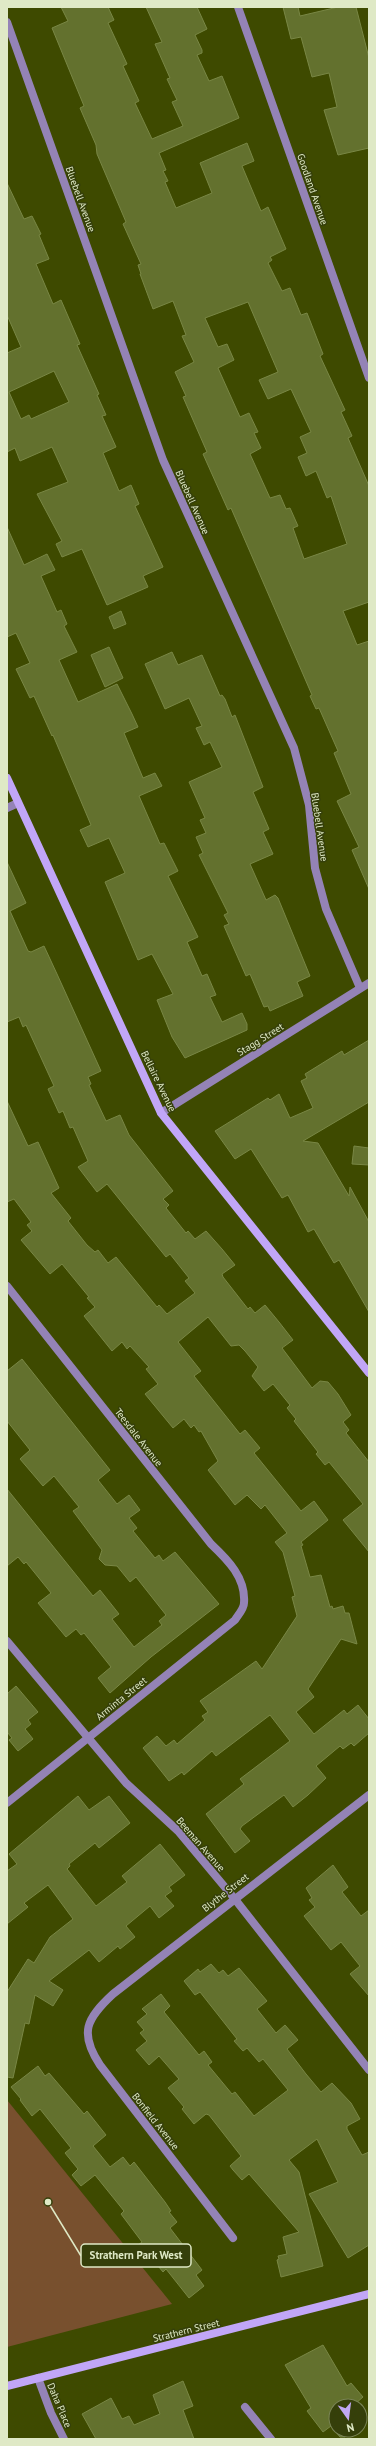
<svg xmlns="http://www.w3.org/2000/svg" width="376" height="2446" font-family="'PT Sans',sans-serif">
	<rect width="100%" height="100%" fill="#3e4a00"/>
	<polygon fill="#78502e" points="7,2100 172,2304 7,2347"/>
	<g fill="#63712e" stroke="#798745" fill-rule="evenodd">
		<path d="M61,7H108L114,20L108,23L127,64L123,66L139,101L135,103L152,139L183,126L172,102L177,100L167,79L170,78L155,44L162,42L146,7H197L207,29L195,35L202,50V53L197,55L209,81L222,76L239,118L159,153L166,170L163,171L168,181L165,182L176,208L212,193L200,163L247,143L254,161L242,166L261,211L268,207L286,249L270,257L272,260L268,263L282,291L290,288L301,315L307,313L323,354L320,356L345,410L341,412L352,436L348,438L369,486V602L343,611L357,645L369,641V889L352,850L359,847L337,801L351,794L334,753L338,751L319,708L316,709L310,696L312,695L231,508L228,510L203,454L207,452L183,397L186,396L175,372L194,362L182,336L186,335L173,301L153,309L140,274H141L138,265L141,264L123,224L126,222L97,154L96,145L80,108L84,106L52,28L68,21ZM248,302L278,372L259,380L268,399L291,389L311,432L300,437L307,453L298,457L306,476L316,471L327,498L331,496L347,544L304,559L293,528L298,526L290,508L286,509L280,495L270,498L250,454L261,448L254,433L258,432L249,413L240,417L218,368L234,360L227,344L218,347L205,318Z"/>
		<polygon points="283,7 298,7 300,16 338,7 356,7 369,58 369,148 338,155 324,110 337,107 329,73 312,77 301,37 291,39"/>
		<path d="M7,183L24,219L32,216L41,234L39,235L49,259L36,264L53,304L61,300L80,344L77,345L99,394L97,395L106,415L102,416L116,447L103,453L119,491L131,485L139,504L135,506L163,567L143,576L148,587L107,605L82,549L62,557L56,544L62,541L37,494L68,482L52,447L20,461L15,448L7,452V353L21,347L7,315ZM54,371L69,402L31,419L29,415L21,419L9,392Z"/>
		<polygon points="7,527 24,565 47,554 55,570 41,576 57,612 61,610 67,624 64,626 77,652 59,660 78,702 117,684 132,714 138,727 124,733 143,778 155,773 162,786 139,796 160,844 164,843 178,871 168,876 198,937 187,942 202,976 207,974 216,995 210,997 222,1022 242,1013 247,1024 247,1030 185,1058 172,1037 157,1000 173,994 152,954 138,960 105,882 125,873 109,838 88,847 80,830 91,825 53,735 52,736 34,696 30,698 16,669 30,663 16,633 7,637"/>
		<polygon points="121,611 126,624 114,629 109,617"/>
		<polygon points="109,647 123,678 105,687 91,655"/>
		<polygon points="172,652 178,665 202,655 220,696 222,695 225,699 232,717 235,715 263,787 253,792 269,829 263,832 273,854 250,864 266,900 275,895 278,898 310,976 297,982 303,996 270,1011 268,1006 264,1007 250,974 246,976 224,926 229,924 224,915 228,913 199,855 203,853 196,837 206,833 200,820 205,818 189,782 222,767 210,742 204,745 196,728 202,726 189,698 165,709 145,664"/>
		<polygon points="7,862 26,903 10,911 28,951 31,952 44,946 57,974 101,1071 88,1077 91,1084 89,1085 106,1121 120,1115 129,1135 173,1191 163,1199 169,1205 166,1208 186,1233 188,1231 195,1239 206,1231 222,1249 235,1265 222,1274 223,1277 248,1309 250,1307 255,1313 265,1305 279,1322 293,1340 282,1348 312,1388 320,1381 328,1382 338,1394 351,1415 343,1422 349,1430 346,1433 369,1462 369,1552 343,1520 363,1504 329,1462 325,1465 316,1454 318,1452 294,1421 296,1419 287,1408 290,1405 273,1384 264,1391 252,1376 258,1367 245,1351 239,1345 231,1346 208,1317 178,1342 201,1371 194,1376 240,1434 245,1430 260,1448 254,1453 301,1511 314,1501 328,1520 301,1542 303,1545 301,1546 310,1577 321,1575 330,1607 332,1606 333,1609 343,1606 345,1613 349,1613 357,1644 341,1639 308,1689 314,1697 296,1712 314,1734 344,1710 347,1714 358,1705 369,1719 369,1733 354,1746 351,1743 343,1749 340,1746 316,1766 326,1778 308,1795 293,1807 284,1795 242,1826 240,1829 250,1841 235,1853 206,1814 244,1784 240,1779 290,1741 270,1715 216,1756 212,1751 184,1775 182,1772 169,1781 143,1748 157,1736 166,1746 174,1740 177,1744 205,1720 202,1716 208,1712 200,1701 256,1661 262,1669 297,1616 292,1597 295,1596 283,1552 275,1542 287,1533 265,1505 261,1509 247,1495 235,1505 208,1470 218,1461 201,1431 199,1432 194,1425 191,1428 184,1419 173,1428 145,1394 158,1384 146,1369 149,1367 130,1346 127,1349 122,1342 112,1351 84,1316 95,1307 87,1298 89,1297 62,1264 50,1274 21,1240 32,1231 27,1225 31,1222 14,1199 7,1202 7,1101 28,1146 38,1142 59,1188 51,1193 71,1218 68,1221 87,1245 95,1252 98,1250 108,1263 116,1257 157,1307 159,1305 167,1314 195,1293 185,1281 189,1278 170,1254 166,1257 107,1184 97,1192 78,1167 88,1161 73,1127 70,1128 63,1111 59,1113 48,1089 54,1086 26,1025 23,1027 19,1017 7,1022"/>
		<polygon points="369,1040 369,1102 303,1141 318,1143 349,1196 350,1187 369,1222 369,1312 339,1260 334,1263 314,1229 308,1232 288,1195 282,1198 251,1149 235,1159 215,1131 268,1098 270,1100 279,1094 290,1118 313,1108 301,1081 307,1078 305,1074 342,1051 344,1055"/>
		<polygon points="354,1146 369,1148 369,1165 352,1164"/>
		<polygon points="22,1359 110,1470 98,1480 117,1504 129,1495 140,1510 129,1518 137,1528 133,1531 155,1558 159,1555 163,1561 175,1552 219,1604 151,1657 110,1693 98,1678 111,1667 84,1633 81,1635 76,1629 66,1637 38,1603 51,1593 26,1562 24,1564 18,1557 7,1566 7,1489 93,1596 100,1590 119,1614 112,1619 134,1647 162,1625 159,1621 166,1615 136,1577 130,1582 117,1566 105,1565 99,1559 102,1550 73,1511 79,1507 54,1476 43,1486 20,1459 30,1450 7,1421 7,1371"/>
		<polygon points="16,1686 38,1712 28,1720 31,1724 25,1729 33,1739 18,1751 9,1740 12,1738 7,1732 7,1694"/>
		<polygon points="78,1796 89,1810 109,1796 130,1823 99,1848 95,1843 69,1864 70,1866 67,1869 96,1906 127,1882 122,1876 160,1844 185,1875 169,1887 172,1891 165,1896 174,1906 159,1918 150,1906 126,1926 135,1937 120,1949 118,1946 99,1962 89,1950 49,1981 63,1990 53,2006 35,1995 29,2024 25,2023 13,2078 7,2077 7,1992 28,1959 34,1963 50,1937 73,1919 48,1885 24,1903 28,1907 7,1924 7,1871 17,1864 9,1854"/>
		<polygon points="333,1865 348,1887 342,1892 361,1916 369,1910 369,1996 350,1974 360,1966 341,1942 331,1950 304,1916 315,1907 309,1900 312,1898 306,1888"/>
		<polygon points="211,1964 219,1973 223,1970 228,1976 239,1968 267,2001 257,2009 276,2033 285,2025 298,2040 287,2049 306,2074 321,2092 332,2083 351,2103 360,2119 347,2126 347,2129 362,2155 369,2152 369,2245 348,2258 309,2194 338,2182 317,2139 289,2160 299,2172 323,2266 281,2277 277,2260 279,2259 278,2256 287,2254 283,2237 299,2232 249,2174 242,2180 233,2170 230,2166 241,2156 209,2115 206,2114 194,2124 182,2109 184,2107 168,2088 179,2079 159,2056 149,2065 136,2050 147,2041 140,2033 144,2030 137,2022 147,2014 142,2009 161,1994 170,2006 164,2012 199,2055 204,2051 212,2062 208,2065 232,2094 235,2092 254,2116 288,2090 263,2059 259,2062 247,2048 243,2051 234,2041 237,2039 200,1992 195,1995 184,1981 198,1969 200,1972"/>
		<polygon points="38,2066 45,2076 49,2073 84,2114 87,2111 106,2135 93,2146 110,2167 123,2157 130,2166 134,2162 165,2202 171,2211 169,2212 177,2222 170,2228 202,2270 196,2275 204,2286 189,2298 166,2269 163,2272 149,2255 141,2261 132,2250 142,2242 121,2214 124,2211 95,2175 81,2186 72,2175 78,2169 65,2153 71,2148 40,2109 32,2116 20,2100 21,2099 11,2087"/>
		<polygon points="323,2345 347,2386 351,2383 363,2397 355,2404 356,2406 336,2406 336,2430 354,2430 345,2437 340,2437 331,2426 323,2432 307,2411 311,2408 285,2365"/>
		<polygon points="183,2381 193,2406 183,2410 194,2439 96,2439 82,2414 111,2398 122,2419 129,2416 134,2425 160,2414 153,2395"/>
	</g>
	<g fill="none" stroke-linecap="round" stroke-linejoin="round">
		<g stroke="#9483b6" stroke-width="8">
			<polyline points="238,7 369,378"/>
			<polyline points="7,22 163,460 294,748 309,805 315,868 326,909 360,988"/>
			<polyline points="7,808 18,803"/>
			<polyline points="161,1113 369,983"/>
			<path d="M7,1286L211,1544C228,1560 246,1578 244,1603C244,1609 238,1615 235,1620L7,1803"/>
			<polyline points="7,1641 126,1783 178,1831 234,1898 369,2070"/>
			<path d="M233,2238L100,2065C79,2033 86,2019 113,1994L369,1795"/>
			<polyline points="38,2378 51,2413 64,2439"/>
			<polyline points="245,2407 271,2439"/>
		</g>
		<g stroke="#c1a6f7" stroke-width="8">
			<polyline points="7,778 161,1113 369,1373"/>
			<polyline points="7,2386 369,2294"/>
		</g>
	</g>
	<g text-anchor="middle" stroke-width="3" stroke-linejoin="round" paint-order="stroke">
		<g font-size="10" fill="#dfe9c6" stroke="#353f0a">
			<text transform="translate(313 189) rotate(71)" y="4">Goodland Avenue</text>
			<text transform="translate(81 199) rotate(70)" y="4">Bluebell Avenue</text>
			<text transform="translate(193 502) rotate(66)" y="4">Bluebell Avenue</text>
			<text transform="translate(320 827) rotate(82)" y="4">Bluebell Avenue</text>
			<text transform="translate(260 1039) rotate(-32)" y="4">Stagg Street</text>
			<text transform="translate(159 1081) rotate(64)" y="4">Bellaire Avenue</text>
			<text transform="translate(139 1437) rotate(52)" y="4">Teesdale Avenue</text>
			<text transform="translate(121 1698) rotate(-39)" y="4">Arminta Street</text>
			<text transform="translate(201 1844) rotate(49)" y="4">Beeman Avenue</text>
			<text transform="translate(225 1892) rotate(-38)" y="4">Blythe Street</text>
			<text transform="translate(156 2121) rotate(52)" y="4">Bonfield Avenue</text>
			<text transform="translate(186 2330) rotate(-14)" y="4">Strathern Street</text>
			<text transform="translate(60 2405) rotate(67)" y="4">Daha Place</text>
		</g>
	</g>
	<path fill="none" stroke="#dfe9c6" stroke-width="1.5" d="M48 2202L81 2256"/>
	<circle fill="#dfe9c6" stroke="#353f0a" stroke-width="1.5" cx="48" cy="2202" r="4"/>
	<rect fill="#353f0a" stroke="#dfe9c6" stroke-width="1.5" x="81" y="2244" width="110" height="23" rx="4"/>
	<g font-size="11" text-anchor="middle" font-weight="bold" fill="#dfe9c6">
		<text x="136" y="2259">Strathern Park West</text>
	</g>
	<rect width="376" height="2446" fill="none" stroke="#dfe9c6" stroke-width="16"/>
	<g transform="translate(348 2418) rotate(166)"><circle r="19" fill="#353f0a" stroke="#798355"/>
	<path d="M0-3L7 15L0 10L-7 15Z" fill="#c1a8f3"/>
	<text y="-6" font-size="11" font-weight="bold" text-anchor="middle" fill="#dfe9c6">N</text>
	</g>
</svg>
